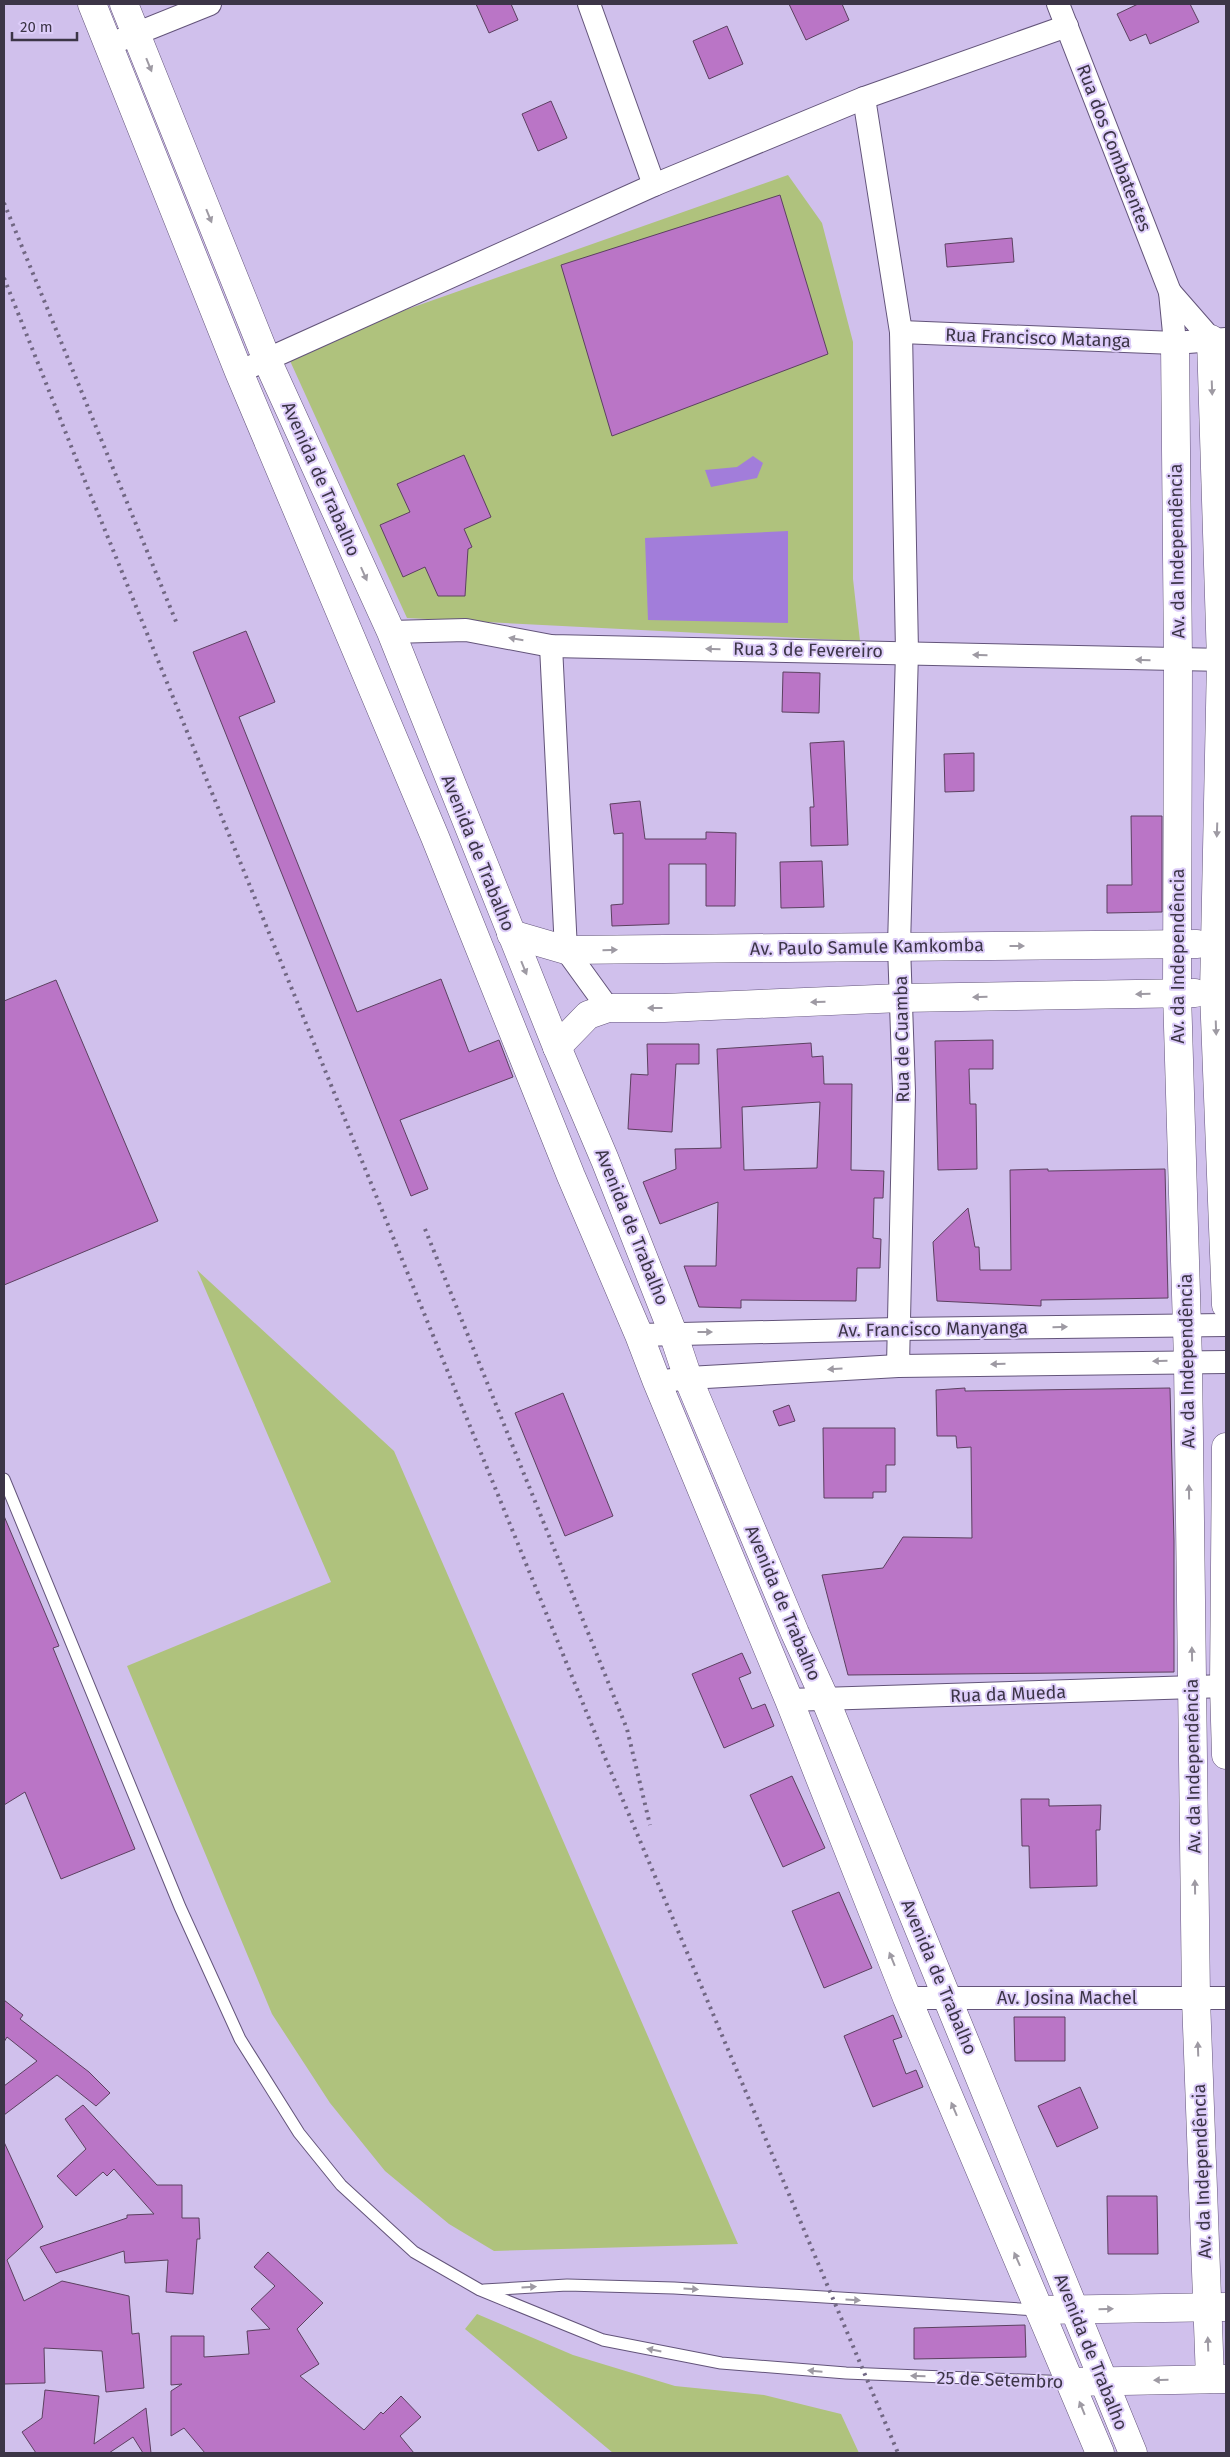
<svg xmlns="http://www.w3.org/2000/svg" width="1230" height="2457" font-family="'Fira Sans',sans-serif">
	<rect width="100%" height="100%" fill="#d0c0ec"/>
	<g fill="#afc27d">
		<polygon points="788,175 822,223 853,342 853,579 860,641 407,618 286,352"/>
		<polygon points="197,1270 394,1451 738,2244 494,2251 449,2224 385,2171 330,2103 272,2014 127,1666 331,1582"/>
		<polygon points="477,2314 573,2355 675,2386 764,2395 841,2414 859,2453 613,2453 465,2329"/>
	</g>
	<g fill="#a27dda">
		<polygon points="753,456 763,463 757,478 711,487 705,470 737,467"/>
		<polygon points="788,531 788,623 648,620 645,538"/>
	</g>
	<g fill="#ba75c6" stroke="#5c4060" fill-rule="evenodd">
		<polygon points="476,4 511,4 518,20 489,33"/>
		<polygon points="789,4 842,4 849,20 806,40"/>
		<polygon points="1138,4 1190,4 1199,22 1150,44 1146,34 1130,41 1117,14"/>
		<polygon points="727,26 743,64 709,79 693,41"/>
		<polygon points="551,101 567,138 538,151 522,114"/>
		<polygon points="780,195 828,354 612,436 561,265"/>
		<polygon points="1012,238 1014,262 947,267 945,244"/>
		<polygon points="464,455 491,517 464,529 472,547 468,549 465,596 438,596 425,567 403,577 380,525 410,512 397,484"/>
		<polygon points="246,631 275,702 239,717 357,1012 441,979 469,1052 499,1040 513,1077 400,1120 428,1189 411,1196 193,652"/>
		<polygon points="783,672 820,673 819,713 782,712"/>
		<polygon points="844,741 848,845 811,846 810,807 814,807 810,743"/>
		<polygon points="974,753 974,791 945,792 944,754"/>
		<polygon points="640,801 645,839 706,839 706,832 736,833 735,906 706,906 706,864 669,864 669,924 612,926 611,905 623,904 623,833 614,834 610,804"/>
		<polygon points="1131,816 1162,816 1162,912 1107,913 1107,885 1132,885"/>
		<polygon points="822,861 824,907 781,908 780,862"/>
		<polygon points="56,980 158,1221 4,1285 4,1001"/>
		<polygon points="993,1040 993,1069 969,1069 970,1104 976,1104 977,1169 938,1170 935,1041"/>
		<path d="M811,1043L812,1057L823,1056L824,1084H852L851,1170L884,1171L883,1198H874L873,1238L881,1239L880,1268H857L856,1301L741,1300V1308L699,1307L684,1266H716L718,1202L660,1224L643,1182L676,1169L675,1149L721,1148L717,1049ZM820,1102L817,1168L744,1170L742,1107Z"/>
		<polygon points="647,1044 699,1044 699,1064 676,1064 672,1132 628,1129 631,1074 648,1075"/>
		<polygon points="1048,1169 1048,1171 1165,1169 1168,1298 1041,1300 1041,1306 937,1301 933,1242 968,1208 975,1247 979,1247 980,1270 1011,1270 1010,1170"/>
		<polygon points="965,1388 965,1391 1170,1388 1174,1541 1174,1672 848,1675 822,1575 883,1568 903,1537 972,1538 971,1447 957,1448 956,1436 937,1436 936,1390"/>
		<polygon points="563,1393 613,1516 565,1536 515,1413"/>
		<polygon points="789,1405 795,1421 779,1426 773,1411"/>
		<polygon points="823,1428 895,1428 895,1465 886,1465 886,1492 873,1492 873,1498 824,1498"/>
		<polygon points="4,1516 59,1646 53,1648 135,1849 61,1879 25,1792 4,1805"/>
		<polygon points="742,1653 751,1673 739,1678 752,1709 765,1704 774,1726 724,1748 692,1674"/>
		<polygon points="792,1776 825,1848 783,1867 750,1795"/>
		<polygon points="1021,1799 1049,1799 1049,1806 1101,1805 1100,1830 1096,1830 1097,1886 1030,1888 1029,1846 1022,1846"/>
		<polygon points="839,1892 872,1968 824,1988 792,1911"/>
		<polygon points="4,2000 23,2015 20,2019 89,2072 110,2093 96,2106 57,2075 4,2115 4,2086 37,2061 7,2037 4,2042"/>
		<polygon points="893,2015 902,2037 893,2040 906,2074 916,2070 923,2087 873,2107 844,2036"/>
		<polygon points="1014,2017 1065,2017 1065,2061 1015,2061"/>
		<polygon points="1080,2087 1098,2128 1057,2147 1038,2106"/>
		<polygon points="83,2105 157,2185 182,2185 182,2218 199,2218 200,2239 197,2239 193,2294 166,2292 168,2260 125,2263 124,2251 56,2273 40,2247 127,2218 127,2215 154,2214 114,2169 107,2176 103,2172 76,2196 57,2176 86,2149 65,2119"/>
		<polygon points="4,2142 43,2227 7,2260 24,2301 62,2281 129,2296 132,2334 139,2333 144,2388 106,2392 102,2351 44,2348 45,2383 4,2384"/>
		<polygon points="1107,2196 1157,2196 1158,2254 1108,2254"/>
		<polygon points="268,2252 323,2303 297,2329 319,2364 300,2376 364,2430 381,2412 383,2414 401,2396 421,2417 400,2436 414,2453 205,2453 184,2428 171,2436 171,2391 182,2384 171,2385 171,2336 204,2336 204,2357 249,2354 247,2331 270,2329 251,2309 275,2286 254,2267"/>
		<polygon points="1025,2325 1026,2357 914,2359 914,2328"/>
		<polygon points="45,2390 99,2396 94,2444 146,2408 151,2453 143,2453 133,2437 109,2453 36,2453 22,2432 42,2418"/>
	</g>
	<g fill="none" stroke-linecap="round" stroke-linejoin="round">
		<defs>
			<g id="service">
				<polyline points="4,1479 180,1907 240,2039 299,2133 341,2185 414,2252 480,2290 603,2340 721,2363 846,2373 1070,2382"/>
				<polyline points="484,2290 567,2285 674,2288 1037,2310"/>
			</g>
			<g id="minor">
				<polyline points="589,4 654,185"/>
				<polyline points="1058,4 1170,292 1175,343"/>
				<polyline points="108,45 210,4"/>
				<polyline points="864,98 901,332 907,652 899,946 904,1091 898,1366"/>
				<polyline points="1170,292 1211,339"/>
				<polyline points="901,332 1175,343 1226,339"/>
				<polyline points="239,372 654,185 864,98 1067,26"/>
				<polyline points="391,632 466,630 551,646 1226,660"/>
				<polyline points="551,646 566,950 608,1008"/>
				<polyline points="639,1335 898,1329 1226,1325"/>
				<polyline points="657,1382 688,1378 898,1366 1226,1362"/>
				<polyline points="789,1700 1226,1686"/>
				<polyline points="907,1998 1226,1998"/>
			</g>
			<g id="secondary">
				<polyline points="1211,339 1221,661 1214,992 1226,1305"/>
				<polyline points="1175,343 1178,661 1177,993 1188,1361 1196,1999 1210,2379"/>
				<polyline points="511,934 566,950 1197,944"/>
				<polyline points="557,1047 588,1015 608,1008 664,1008 901,998 1195,993"/>
				<polyline points="1226,1447 1224,1686 1226,1755"/>
			</g>
			<g id="primary">
				<polyline points="1040,2310 1226,2307"/>
				<polyline points="1071,2382 1226,2379"/>
			</g>
			<g id="trunk">
				<polyline points="92,4 239,372 435,837 571,1176 639,1335 657,1382 789,1700 907,1998 1100,2453"/>
				<polyline points="124,4 267,360 391,632 557,1047 605,1160 673,1333 688,1378 795,1633 825,1699 1133,2453"/>
			</g>
		</defs>
		<use href="#service" stroke="#63547a" stroke-width="13"/>
		<use href="#minor" stroke="#63547a" stroke-width="24"/>
		<use href="#secondary" stroke="#63547a" stroke-width="29"/>
		<use href="#primary" stroke="#63547a" stroke-width="29"/>
		<use href="#trunk" stroke="#63547a" stroke-width="29"/>
		<use href="#service" stroke="#fff" stroke-width="11"/>
		<use href="#minor" stroke="#fff" stroke-width="22"/>
		<use href="#secondary" stroke="#fff" stroke-width="28"/>
		<use href="#primary" stroke="#fff" stroke-width="28"/>
		<use href="#trunk" stroke="#fff" stroke-width="28"/>
		<g stroke="#716783" stroke-width="4" stroke-dasharray="2.5 5" stroke-linecap="butt">
			<polyline points="4,203 177,624"/>
			<polyline points="4,278 89,491 606,1760 898,2453"/>
			<polyline points="425,1229 627,1729 650,1825"/>
		</g>
	</g>
	<defs><path id="oneway-solid" d="M-6-.8H1V-3.2L6.5 0L1 3.2V.8H-6Z" transform="scale(1.25)"/></defs>
	<g fill="#9e9aa3">
		<use href="#oneway-solid" transform="translate(149 65) rotate(68)"/>
		<use href="#oneway-solid" transform="translate(209 216) rotate(68)"/>
		<use href="#oneway-solid" transform="translate(1212 388) rotate(88)"/>
		<use href="#oneway-solid" transform="translate(364 574) rotate(66)"/>
		<use href="#oneway-solid" transform="translate(516 639) rotate(-170)"/>
		<use href="#oneway-solid" transform="translate(713 649) rotate(-179)"/>
		<use href="#oneway-solid" transform="translate(980 655) rotate(-178)"/>
		<use href="#oneway-solid" transform="translate(1143 660) rotate(-178)"/>
		<use href="#oneway-solid" transform="translate(1217 830) rotate(92)"/>
		<use href="#oneway-solid" transform="translate(1017 946)"/>
		<use href="#oneway-solid" transform="translate(610 950) rotate(-1)"/>
		<use href="#oneway-solid" transform="translate(524 968) rotate(68)"/>
		<use href="#oneway-solid" transform="translate(1143 994) rotate(179)"/>
		<use href="#oneway-solid" transform="translate(980 997) rotate(179)"/>
		<use href="#oneway-solid" transform="translate(818 1002) rotate(178)"/>
		<use href="#oneway-solid" transform="translate(655 1008) rotate(-180)"/>
		<use href="#oneway-solid" transform="translate(1216 1028) rotate(88)"/>
		<use href="#oneway-solid" transform="translate(1060 1327) rotate(-1)"/>
		<use href="#oneway-solid" transform="translate(705 1332)"/>
		<use href="#oneway-solid" transform="translate(1160 1361) rotate(179)"/>
		<use href="#oneway-solid" transform="translate(998 1364) rotate(179)"/>
		<use href="#oneway-solid" transform="translate(835 1369) rotate(177)"/>
		<use href="#oneway-solid" transform="translate(1189 1492) rotate(-91)"/>
		<use href="#oneway-solid" transform="translate(1192 1654) rotate(-91)"/>
		<use href="#oneway-solid" transform="translate(1195 1887) rotate(-91)"/>
		<use href="#oneway-solid" transform="translate(892 1959) rotate(-112)"/>
		<use href="#oneway-solid" transform="translate(1198 2049) rotate(-92)"/>
		<use href="#oneway-solid" transform="translate(954 2109) rotate(-113)"/>
		<use href="#oneway-solid" transform="translate(1017 2259) rotate(-114)"/>
		<use href="#oneway-solid" transform="translate(529 2287) rotate(-3)"/>
		<use href="#oneway-solid" transform="translate(691 2289) rotate(4)"/>
		<use href="#oneway-solid" transform="translate(853 2300) rotate(3)"/>
		<use href="#oneway-solid" transform="translate(1106 2309) rotate(-1)"/>
		<use href="#oneway-solid" transform="translate(1208 2344) rotate(-92)"/>
		<use href="#oneway-solid" transform="translate(654 2350) rotate(-169)"/>
		<use href="#oneway-solid" transform="translate(815 2371) rotate(-175)"/>
		<use href="#oneway-solid" transform="translate(918 2376) rotate(-178)"/>
		<use href="#oneway-solid" transform="translate(1161 2380) rotate(179)"/>
		<use href="#oneway-solid" transform="translate(1082 2408) rotate(-112)"/>
	</g>
	<g text-anchor="middle" stroke-width="4" stroke-linejoin="round" paint-order="stroke">
		<g font-size="18" fill="#3c3547" stroke="#ddcdf9">
			<text transform="translate(1114 148) rotate(69)" y="6">Rua dos Combatentes</text>
			<text transform="translate(1038 338) rotate(2)" y="6">Rua Francisco Matanga</text>
			<text transform="translate(321 479) rotate(66)" y="6">Avenida de Trabalho</text>
			<text transform="translate(1177 551) rotate(-91)" y="6">Av. da Independência</text>
			<text transform="translate(808 650) rotate(1)" y="6">Rua 3 de Fevereiro</text>
			<text transform="translate(478 853) rotate(68)" y="6">Avenida de Trabalho</text>
			<text transform="translate(867 947) rotate(-1)" y="6">Av. Paulo Samule Kamkomba</text>
			<text transform="translate(1178 956) rotate(-90)" y="6">Av. da Independência</text>
			<text transform="translate(902 1039) rotate(-91)" y="6">Rua de Cuamba</text>
			<text transform="translate(632 1227) rotate(68)" y="6">Avenida de Trabalho</text>
			<text transform="translate(933 1329) rotate(-1)" y="6">Av. Francisco Manyanga</text>
			<text transform="translate(1187 1361) rotate(-91)" y="6">Av. da Independência</text>
			<text transform="translate(783 1603) rotate(67)" y="6">Avenida de Trabalho</text>
			<text transform="translate(1008 1694) rotate(-2)" y="6">Rua da Mueda</text>
			<text transform="translate(1193 1766) rotate(-91)" y="6">Av. da Independência</text>
			<text transform="translate(939 1977) rotate(67)" y="6">Avenida de Trabalho</text>
			<text x="1067" y="2004">Av. Josina Machel</text>
			<text transform="translate(1202 2171) rotate(-92)" y="6">Av. da Independência</text>
			<text transform="translate(1091 2352) rotate(68)" y="6">Avenida de Trabalho</text>
			<text transform="translate(1000 2380) rotate(2)" y="6">25 de Setembro</text>
		</g>
	</g>
	<rect width="1230" height="2457" fill="none" stroke="#3c3547" stroke-width="10"/>
	<path d="M12 32v8h65v-8" fill="none" stroke="#3c3547" stroke-width="2.5"/>
	<text x="20" y="32" font-size="15" fill="#3c3547" stroke="#ddcdf9" stroke-width="4" paint-order="stroke">20 m</text>
</svg>
